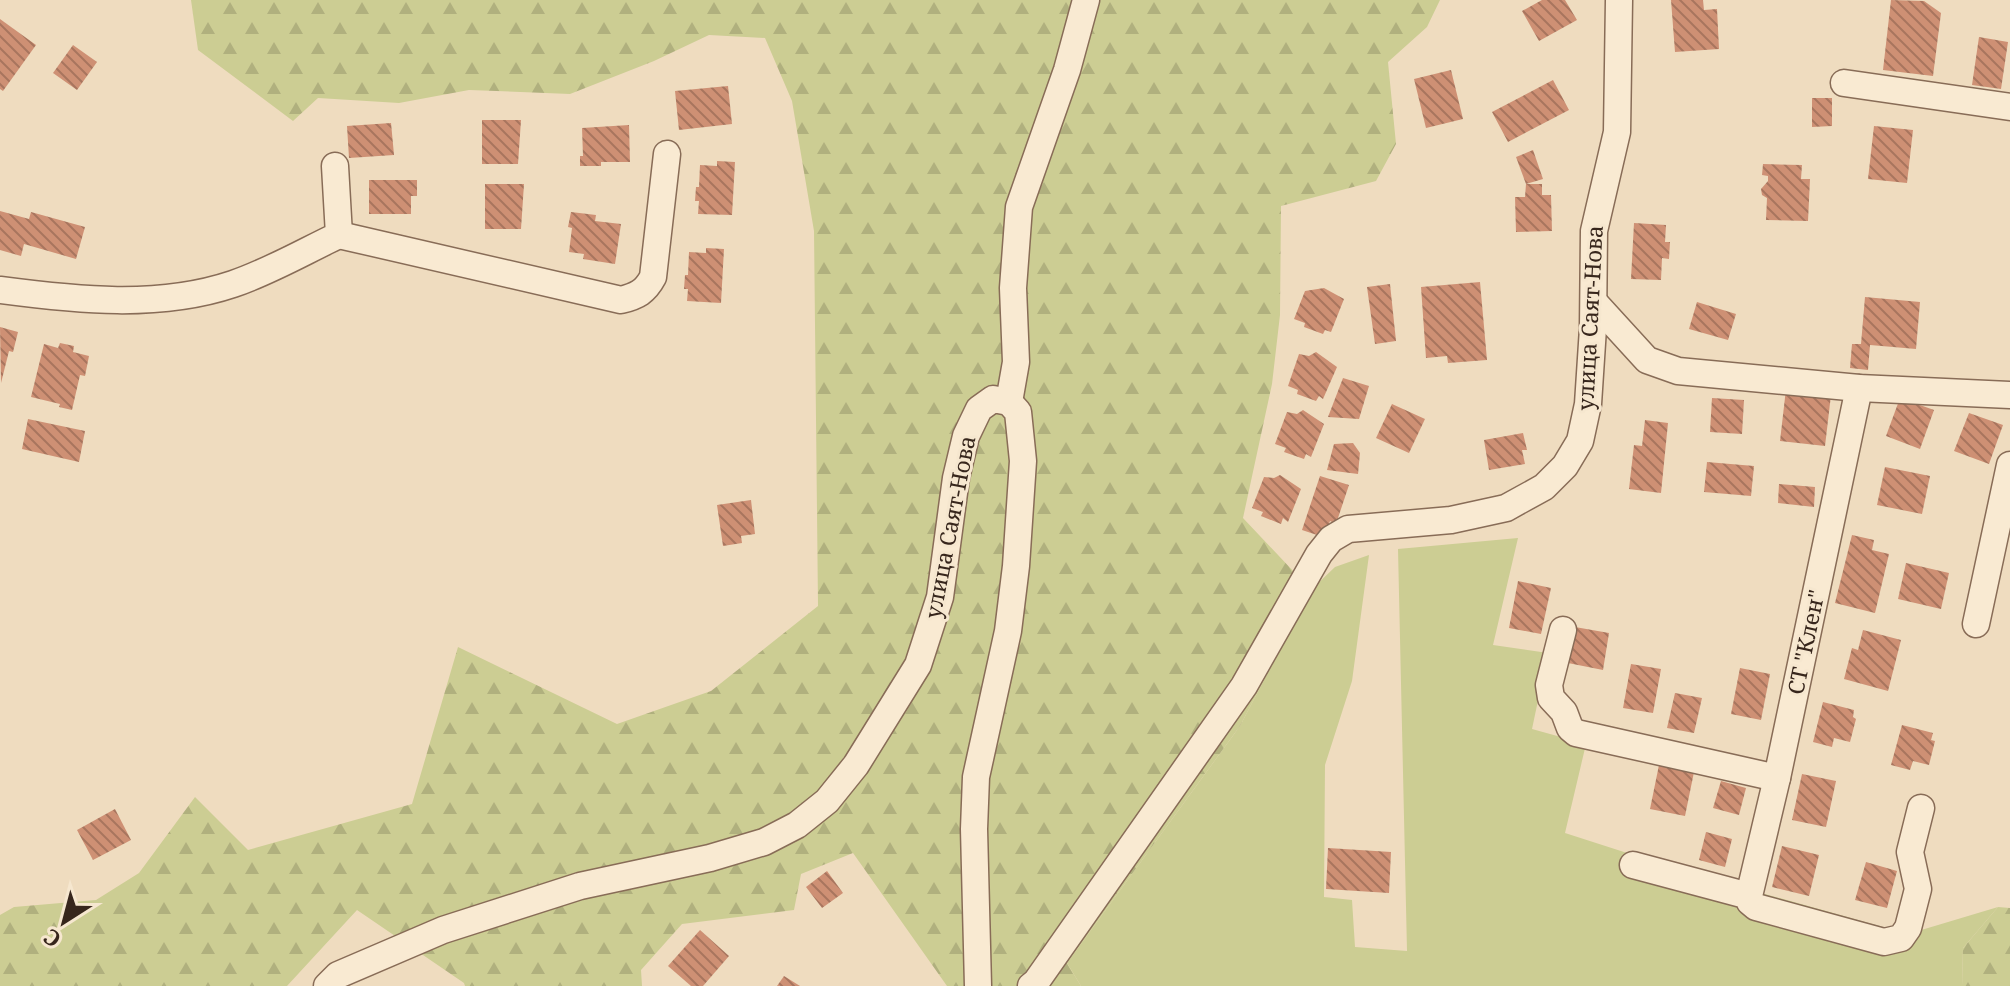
<svg xmlns="http://www.w3.org/2000/svg" width="2010" height="986" font-family="'Noto Serif',serif">
	<defs>
		<pattern id="forest-firs" width="22" height="20" patternUnits="userSpaceOnUse" patternTransform="scale(2)"><rect width="22" height="20" fill="#cccd93"/><path d="M5 1l3.5 6h-7zM16 11l3.5 6h-7z" fill="#b0b07e"/></pattern>
		<pattern id="building-back-hatch" width="6" height="6" patternUnits="userSpaceOnUse" patternTransform="scale(2)"><rect width="6" height="6" fill="#ce9074"/><path d="M-1 5l2 2M0 0l6 6M5-1l2 2" fill="none" stroke="#a8755e"/></pattern>
	</defs>
	<rect width="100%" height="100%" fill="#efdcbf"/>
	<polygon fill="#cccd93" points="1518,538 1493,645 1548,653 1532,729 1586,744 1565,833 1683,871 1908,934 1998,907 1963,948 1962,986 1081,986 1067,963 1240,726 1311,590 1335,567 1369,555 1352,681 1325,765 1324,897 1352,900 1355,947 1407,951 1398,549"/>
	<g fill="url(#forest-firs)">
		<polygon points="191,0 1440,0 1427,27 1388,62 1396,144 1376,181 1281,206 1280,315 1272,384 1243,518 1311,590 1240,726 1067,963 1081,986 947,986 853,853 801,874 794,910 682,924 641,970 642,986 465,986 464,983 357,910 287,986 0,986 0,915 14,907 96,900 139,873 195,797 248,850 412,804 458,647 617,724 711,691 818,606 814,231 792,101 765,38 709,35 654,61 570,94 469,90 399,103 318,98 293,121 198,50"/>
		<polygon points="1998,907 2010,908 2010,986 1962,986 1963,948"/>
	</g>
	<g fill="url(#building-back-hatch)">
		<polygon points="1542,0 1565,0 1577,20 1539,41 1522,11"/>
		<polygon points="1671,0 1703,0 1704,10 1717,9 1719,49 1675,52"/>
		<polygon points="1891,0 1924,1 1941,13 1933,76 1883,70"/>
		<polygon points="0,19 36,45 3,91 0,89"/>
		<polygon points="1979,37 2008,42 2001,89 1972,85"/>
		<polygon points="73,45 97,62 77,90 53,73"/>
		<polygon points="1451,70 1463,119 1426,128 1414,79"/>
		<polygon points="1553,80 1569,110 1508,142 1492,112"/>
		<polygon points="728,86 732,124 679,130 675,91"/>
		<polygon points="1812,98 1832,98 1832,126 1812,127"/>
		<polygon points="482,120 521,120 518,164 482,164"/>
		<polygon points="391,123 394,155 349,158 347,126"/>
		<polygon points="629,125 630,162 601,162 601,166 580,166 580,156 583,156 582,128"/>
		<polygon points="1874,126 1913,130 1907,183 1868,179"/>
		<polygon points="1533,150 1543,179 1526,184 1516,157"/>
		<polygon points="717,161 735,162 732,215 698,214 699,201 695,201 696,187 699,187 700,165 717,166"/>
		<polygon points="1763,164 1802,165 1801,179 1810,179 1808,221 1766,220 1767,198 1762,195 1761,189 1768,181 1768,176 1762,175"/>
		<polygon points="369,180 417,180 417,196 411,196 411,214 369,214"/>
		<polygon points="485,184 524,184 521,229 485,229"/>
		<polygon points="1542,184 1542,195 1551,195 1552,231 1516,232 1515,197 1525,197 1526,184"/>
		<polygon points="0,211 29,219 31,212 85,227 76,259 24,244 21,256 0,250"/>
		<polygon points="571,212 596,215 595,221 621,224 615,264 583,259 584,254 569,252 572,228 568,227"/>
		<polygon points="1634,223 1666,225 1665,242 1670,242 1669,259 1662,258 1661,280 1631,279"/>
		<polygon points="706,248 724,249 721,303 687,301 688,289 684,289 685,275 688,275 689,252 706,253"/>
		<polygon points="1480,282 1487,360 1448,363 1447,356 1426,358 1421,287"/>
		<polygon points="1390,284 1396,341 1375,344 1367,287"/>
		<polygon points="1324,288 1344,299 1331,332 1325,330 1323,334 1304,327 1305,323 1294,319 1305,291"/>
		<polygon points="1865,297 1920,302 1916,349 1870,345 1868,370 1850,368 1852,344 1861,344"/>
		<polygon points="1697,302 1736,314 1728,340 1689,329"/>
		<polygon points="0,327 18,332 13,352 9,351 1,383"/>
		<polygon points="60,343 74,346 73,352 89,356 85,376 80,375 72,410 59,407 60,404 31,397 44,344 58,348"/>
		<polygon points="1316,352 1337,367 1323,399 1319,396 1316,401 1297,394 1298,390 1288,386 1299,354 1309,356"/>
		<polygon points="1343,378 1369,386 1359,419 1328,417"/>
		<polygon points="1786,389 1831,395 1825,446 1780,441"/>
		<polygon points="1712,398 1744,400 1742,434 1710,432"/>
		<polygon points="1900,398 1934,410 1920,449 1886,436"/>
		<polygon points="1392,404 1425,419 1409,453 1376,438"/>
		<polygon points="1303,410 1324,424 1311,457 1306,454 1304,459 1284,452 1286,448 1275,444 1287,412 1297,414"/>
		<polygon points="1969,413 2003,425 1989,464 1954,451"/>
		<polygon points="28,419 85,431 79,462 22,449"/>
		<polygon points="1645,420 1668,423 1661,493 1629,489 1634,445 1642,446"/>
		<polygon points="1523,433 1527,450 1522,450 1525,464 1489,470 1484,440"/>
		<polygon points="1353,443 1360,453 1358,474 1327,470 1334,444"/>
		<polygon points="1707,462 1754,466 1751,496 1704,492"/>
		<polygon points="1885,467 1930,476 1922,514 1877,505"/>
		<polygon points="1280,475 1301,489 1288,522 1283,518 1281,524 1261,516 1263,512 1252,508 1264,477 1274,478"/>
		<polygon points="1320,476 1349,485 1336,524 1330,521 1327,529 1320,536 1302,530"/>
		<polygon points="1779,484 1815,487 1814,507 1778,503"/>
		<polygon points="751,500 755,534 741,536 742,543 723,546 717,505"/>
		<polygon points="1852,535 1874,540 1872,550 1889,554 1875,613 1835,603"/>
		<polygon points="1906,563 1949,573 1941,609 1898,599"/>
		<polygon points="1518,581 1551,588 1541,634 1509,628"/>
		<polygon points="1575,627 1609,633 1603,670 1568,663"/>
		<polygon points="1863,630 1901,640 1888,691 1844,679 1852,648 1858,650"/>
		<polygon points="1631,664 1661,669 1653,713 1623,708"/>
		<polygon points="1740,668 1770,674 1761,720 1731,714"/>
		<polygon points="1675,693 1702,698 1694,733 1667,728"/>
		<polygon points="1823,702 1854,710 1853,717 1856,719 1850,742 1834,738 1832,747 1813,742"/>
		<polygon points="1902,725 1933,733 1931,740 1935,741 1929,765 1913,761 1910,770 1891,765"/>
		<polygon points="1659,765 1694,772 1685,816 1650,809"/>
		<polygon points="1802,774 1836,781 1826,827 1792,820"/>
		<polygon points="1721,781 1746,788 1739,815 1713,808"/>
		<polygon points="115,809 131,840 93,860 77,830"/>
		<polygon points="1706,832 1732,839 1725,867 1699,860"/>
		<polygon points="1782,846 1819,855 1809,896 1772,887"/>
		<polygon points="1328,848 1391,852 1389,893 1326,889"/>
		<polygon points="1866,862 1897,871 1887,908 1855,900"/>
		<polygon points="827,871 843,893 822,908 806,887"/>
		<polygon points="700,930 729,956 703,986 691,986 668,966"/>
		<polygon points="784,976 800,986 777,986"/>
	</g>
	<g fill="none" stroke-linecap="round" stroke-linejoin="round">
		<defs>
			<g id="minor">
				<polyline points="1844,83 2010,107"/>
				<path d="M339,235L621,300C637,296 645,292 653,277L667,154"/>
				<path d="M0,290C76,300 159,309 233,284C269,272 305,251 339,235L335,166"/>
				<polyline points="1594,302 1647,360 1678,371 1859,388 2010,395"/>
				<polyline points="1009,402 1016,362 1013,288 1019,207 1067,70 1086,0"/>
				<polyline points="1976,624 2010,465"/>
				<polyline points="1563,630 1549,685 1551,698 1564,712 1570,728 1576,733 1777,778"/>
				<polyline points="1633,865 1749,896 1750,902 1756,907 1884,942 1901,938 1908,928 1918,889 1910,852 1921,808"/>
				<polyline points="1749,896 1777,778 1859,388"/>
				<polyline points="327,986 338,975 443,930 580,886 710,858 764,842 797,825 827,801 856,765 918,665 940,597 956,478 966,436 979,409 993,399 1009,402 1018,412 1023,461 1016,566 1008,631 976,777 974,829 978,986"/>
				<polyline points="1031,986 1036,982 1244,686 1319,554 1331,539 1348,529 1451,520 1506,508 1544,487 1565,466 1580,441 1588,404 1593,328 1594,231 1617,132 1619,0"/>
			</g>
		</defs>
		<use href="#minor" stroke="#886c57" stroke-width="29"/>
		<use href="#minor" stroke="#f9ead2" stroke-width="26"/>
	</g>
	<g text-anchor="middle" stroke-width="6" stroke-linejoin="round" paint-order="stroke">
		<g font-size="22" fill="#37261c" stroke="#f6e7cf">
			<text transform="translate(1590 318) rotate(-87)" y="8">улица Саят-Нова</text>
			<text transform="translate(950 527) rotate(-79)" y="8">улица Саят-Нова</text>
			<text transform="translate(1806 642) rotate(-78)" y="8">СТ "Клен"</text>
		</g>
	</g>
	<g transform="translate(64 922) rotate(216)" stroke="#f6e7cf" stroke-width="6" paint-order="stroke">
	<path d="M0-6L14 30L0 20L-14 30Z" fill="#37261c"/>
	<text y="-12" font-size="22" font-weight="bold" text-anchor="middle" fill="#37261c">С</text>
	</g>
</svg>
